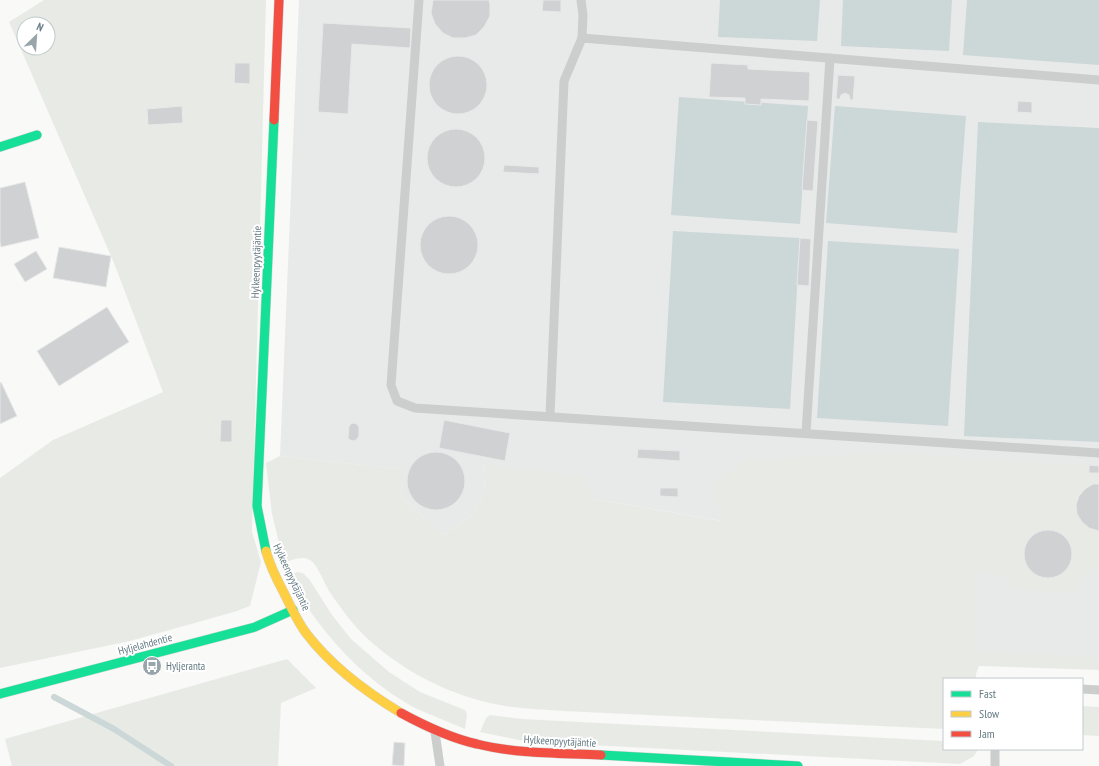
<svg xmlns="http://www.w3.org/2000/svg" width="1099" height="766" font-family="'PT Sans Narrow',sans-serif">
	<rect width="100%" height="100%" fill="#f9f9f8"/>
	<polygon fill="#e8e9e9" points="299,0 1099,0 1099,667 957,659 722,521 595,499 483,464 485,492 471,516 444,535 402,498 400,469 280,456"/>
	<g fill="#e8ebe5" fill-rule="evenodd">
		<path d="M44,0H266L252,532L261,562L250,606L234,612L130,641L0,668V478L53,440L163,392L114,263L9,22ZM24,24H48V48H24Z"/>
		<path d="M898,453L1066,465H1089V473H1099V565L1070,593L1006,589L1007,576L978,573L975,593L974,646L977,651L1096,657L1099,658V670L979,666L976,674V679H944V729L563,711C542,709 520,709 500,705C451,696 406,673 369,640C354,627 340,607 329,591C324,583 318,565 310,560C302,555 292,560 284,563L272,514L266,463L280,456L401,469L402,498L444,535L471,516L485,492L483,464L585,477L595,499L721,521L712,482L751,459Z"/>
		<path d="M297,572L303,573L309,579L332,615L351,639L389,672L420,692L465,710L467,714L465,729C449,722 433,716 417,709C373,686 333,646 306,605C300,596 296,585 291,575Z"/>
		<polygon points="287,659 316,688 281,703 278,766 12,766 5,739"/>
		<polygon points="1082,706 1099,707 1099,736 1082,735"/>
		<polygon points="490,715 522,719 944,741 944,749 978,749 974,756 960,764 551,743 524,741 480,732 486,718"/>
	</g>
	<g fill="#ccd7d8">
		<polygon points="720,0 820,0 817,41 718,37"/>
		<polygon points="843,0 952,0 949,51 841,46"/>
		<polygon points="967,0 1099,0 1099,65 963,55"/>
		<polygon points="679,97 808,106 800,224 671,215"/>
		<polygon points="835,106 966,116 957,233 826,223"/>
		<polygon points="978,122 1099,128 1099,442 964,436"/>
		<polygon points="673,231 800,238 790,409 663,402"/>
		<polygon points="828,241 959,249 948,426 817,418"/>
	</g>
	<g fill="none" stroke-linecap="round" stroke-linejoin="round">
		<polyline stroke="#ccd7d8" stroke-width="6" points="54,697 114,729 171,766"/>
	</g>
	<g fill="#cfd1d2" stroke="#e8e8e8">
		<polygon points="433,0 489,0 490,5 490,16 484,27 476,35 465,38 453,38 443,33 435,24 431,13"/>
		<polygon points="543,0 561,0 561,12 542,11"/>
		<polygon points="323,23 411,28 410,48 352,44 348,114 318,112"/>
		<circle cx="458" cy="85" r="29"/>
		<polygon points="235,63 250,63 250,84 234,83"/>
		<polygon points="711,63 748,65 748,69 810,72 809,101 761,99 761,105 745,104 745,98 709,97"/>
		<polygon points="838,75 855,76 853,100 850,100 849,95 845,93 841,95 840,99 836,99"/>
		<polygon points="1018,101 1032,102 1032,113 1017,112"/>
		<polygon points="182,106 183,123 148,125 147,109"/>
		<polygon points="807,120 818,121 813,191 802,190"/>
		<circle cx="456" cy="158" r="29"/>
		<polygon points="504,165 539,167 539,174 503,172"/>
		<polygon points="25,182 39,238 1,247 0,242 0,188"/>
		<circle cx="449" cy="245" r="29"/>
		<polygon points="800,238 811,239 809,286 797,285"/>
		<polygon points="59,247 111,256 106,287 53,278"/>
		<polygon points="36,251 47,269 25,282 14,264"/>
		<polygon points="107,307 129,342 59,386 37,351"/>
		<polygon points="1,382 17,416 0,424 0,383"/>
		<polygon points="221,420 232,420 232,442 220,442"/>
		<polygon points="444,420 510,433 505,461 439,448"/>
		<polygon points="352,423 357,424 359,427 359,436 357,439 354,441 350,440 348,438 349,426"/>
		<polygon points="638,449 680,451 680,461 637,458"/>
		<circle cx="436" cy="481" r="29"/>
		<polygon points="1089,465 1099,466 1099,473 1089,473"/>
		<polygon points="1093,484 1099,484 1099,531 1089,528 1082,522 1077,514 1076,505 1079,496 1085,489"/>
		<polygon points="660,488 678,488 678,497 660,496"/>
		<circle cx="1048" cy="554" r="24"/>
		<polygon points="394,742 405,743 404,766 392,765"/>
	</g>
	<g fill="none" stroke-linecap="round" stroke-linejoin="round">
		<defs>
			<g id="fast">
				<polyline points="0,147 37,135"/>
				<polyline points="266,551 257,506 274,120"/>
				<polyline points="0,694 255,627 293,610"/>
				<polyline points="601,755 798,766"/>
			</g>
			<path id="slow" d="M266,551C270,566 277,580 284,593C291,607 297,621 306,633C331,666 366,692 401,713"/>
			<g id="jam">
				<polyline points="274,120 279,0"/>
				<path d="M401,713C425,726 450,738 477,744C517,754 560,753 601,755"/>
			</g>
		</defs>
		<use href="#fast" stroke="#d5d6d6" stroke-width="10"/>
		<use href="#slow" stroke="#d5d6d6" stroke-width="10"/>
		<use href="#jam" stroke="#d5d6d6" stroke-width="10"/>
		<g stroke="#cccece" stroke-width="9">
			<polyline points="419,0 391,385 397,401 415,408 1099,453"/>
			<polyline points="582,38 1099,80"/>
			<polyline points="550,416 564,81 582,38 583,15 581,0"/>
			<polyline points="806,433 830,58"/>
			<polyline points="1082,689 1099,690"/>
			<polyline points="435,732 440,766"/>
			<polyline points="995,766 995,749"/>
		</g>
		<use href="#fast" stroke="#16e098" stroke-width="9"/>
		<use href="#slow" stroke="#ffcf43" stroke-width="9"/>
		<use href="#jam" stroke="#f24e42" stroke-width="9"/>
	</g>
	<defs>
		<symbol id="bus-disc" viewBox="-11 -11 22 22"><circle r="9.5" fill="#98a6ac" stroke="#fff"/><path d="M-5-6H5V4H4V6H2V4H-2V6H-4V4H-5ZM-3.5-4V0h7V-4ZM-3.5 1.2v1.5H-2V1.2ZM2 1.2v1.5H3.5V1.2Z" fill="#fff"/></symbol>
	</defs>
	<g fill-rule="evenodd">
		<use href="#bus-disc" x="141" y="655" width="22" height="22"/>
	</g>
	<g text-anchor="middle" stroke-width="4" stroke-linejoin="round" paint-order="stroke">
		<g font-size="11" fill="#647a83" stroke="#fff">
			<text transform="translate(256 262) rotate(-88)" y="4">Hylkeenpyytäjäntie</text>
			<text transform="translate(292 577) rotate(65)" y="4">Hylkeenpyytäjäntie</text>
			<text transform="translate(145 644) rotate(-15)" y="4">Hyljelahdentie</text>
			<text transform="translate(560 741) rotate(3)" y="4">Hylkeenpyytäjäntie</text>
		</g>
		<g font-size="11" fill="#647a83" stroke="#fff" text-anchor="start">
			<text x="166" y="670">Hyljeranta</text>
		</g>
	</g>
	<rect x="943" y="678" width="140" height="72" fill="#ffffff" stroke="#c1cacd"/>
	<rect x="951" y="691" width="20" height="6" fill="#16e098" stroke="#c1cacd"/>
	<text x="979" y="698" font-size="12" fill="#647a83">Fast</text>
	<rect x="951" y="711" width="20" height="6" fill="#ffcf43" stroke="#c1cacd"/>
	<text x="979" y="718" font-size="12" fill="#647a83">Slow</text>
	<rect x="951" y="731" width="20" height="6" fill="#f24e42" stroke="#c1cacd"/>
	<text x="979" y="738" font-size="12" fill="#647a83">Jam</text>
	<g transform="translate(36 36) rotate(25)"><circle r="19" fill="#ffffff" stroke="#c1cacd"/>
	<path d="M0-3L7 15L0 10L-7 15Z" fill="#98a6ac"/>
	<text y="-6" font-size="11" font-weight="bold" text-anchor="middle" fill="#647a83">N</text>
	</g>
</svg>
